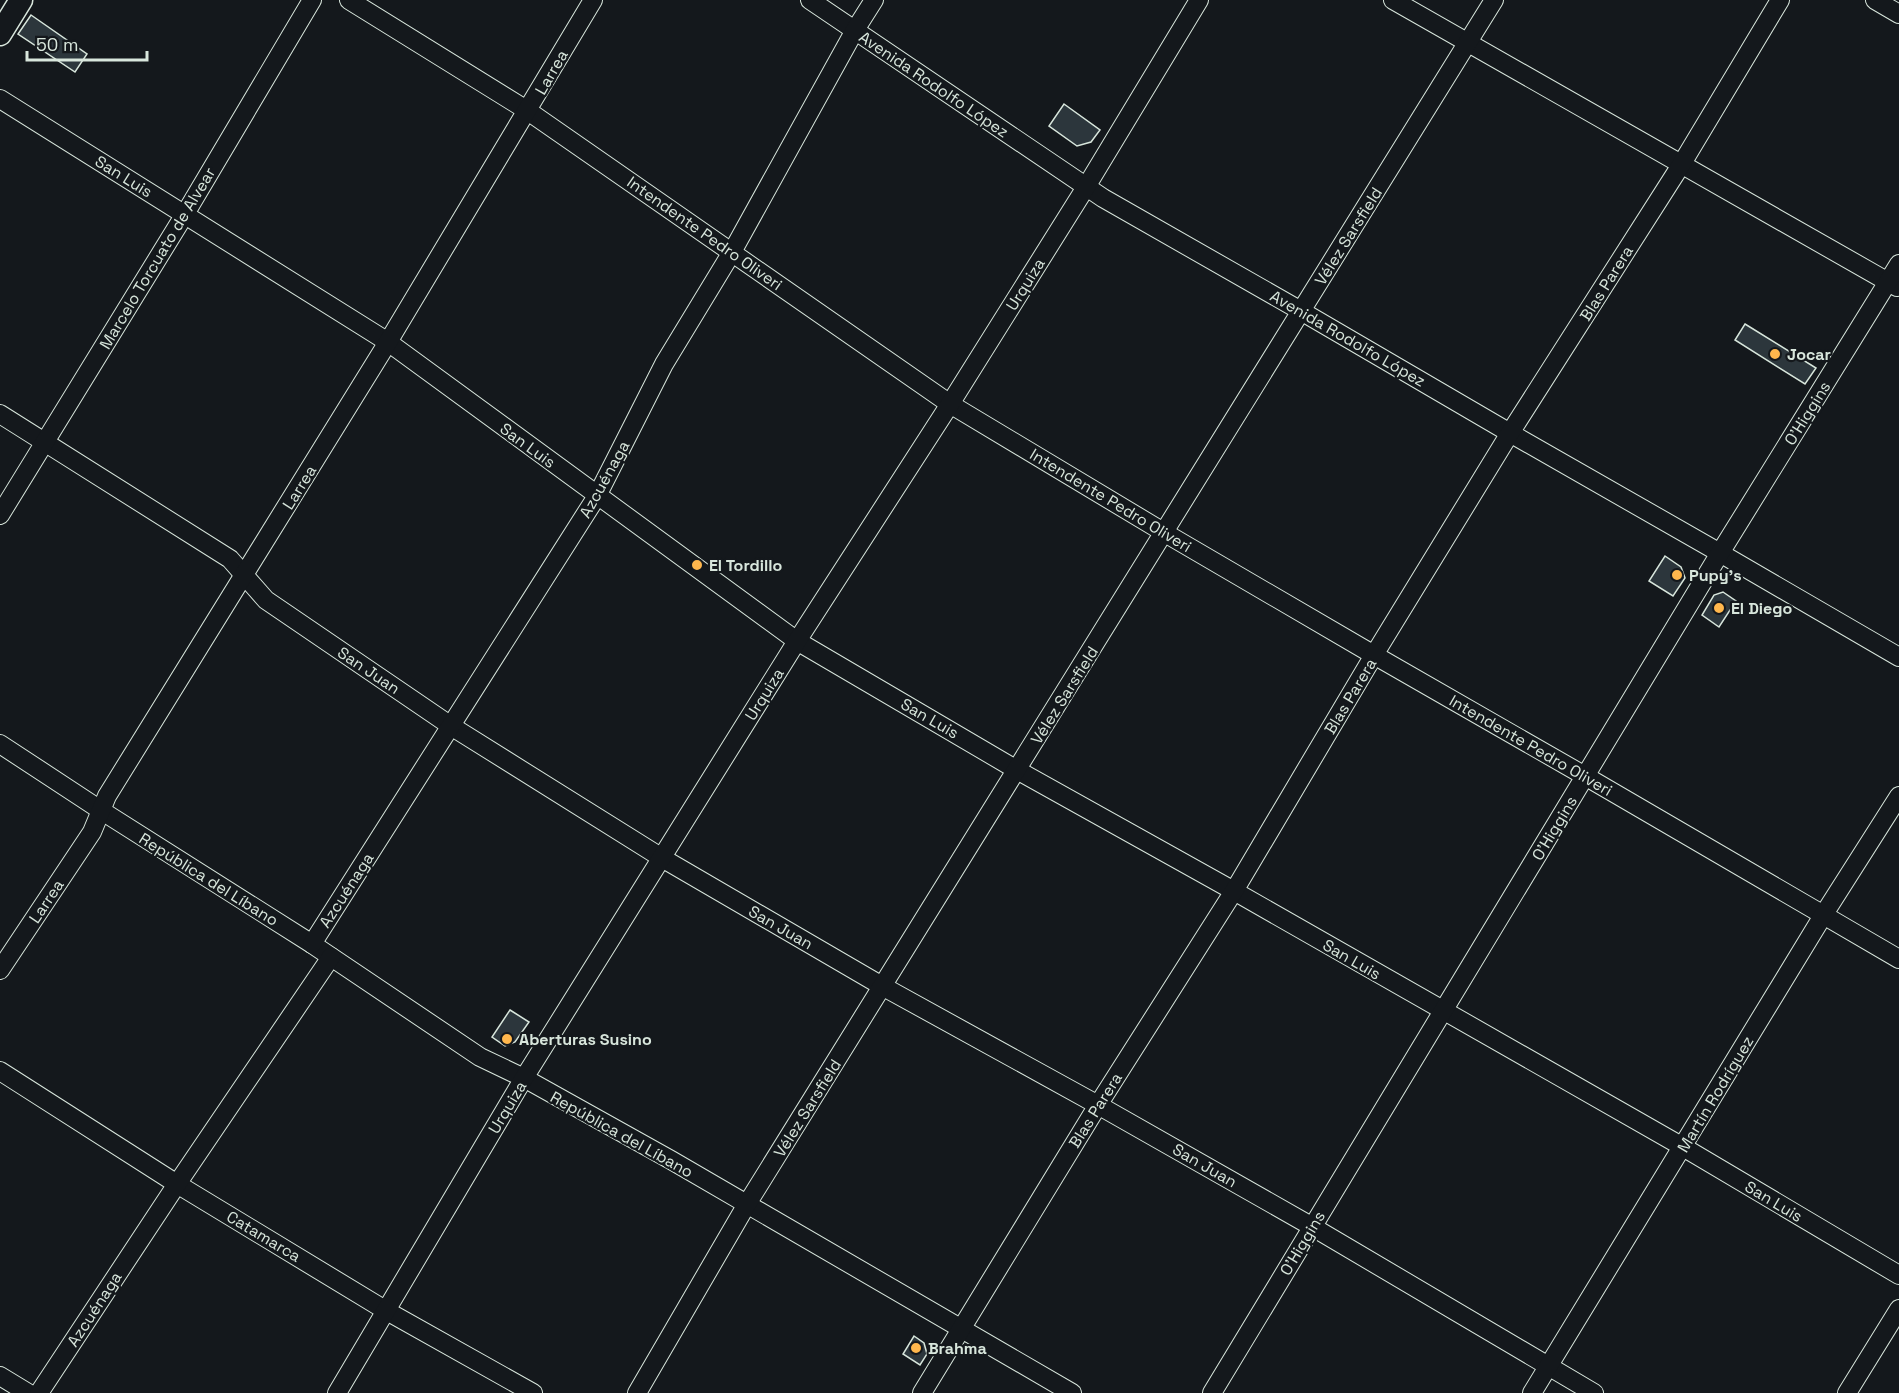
<svg xmlns="http://www.w3.org/2000/svg" width="1899" height="1393" font-family="'Space Grotesk',sans-serif">
	<rect width="100%" height="100%" fill="#14181c"/>
	<g fill="#2c363c" stroke="#d8e6dc" stroke-width="1.5">
		<polygon points="31,15 87,54 75,72 18,34"/>
		<polygon points="1064,104 1100,130 1091,142 1077,146 1049,126"/>
		<polygon points="1745,324 1816,368 1805,384 1735,340"/>
		<polygon points="1665,556 1681,567 1685,578 1673,596 1649,581"/>
		<polygon points="1723,592 1736,601 1719,627 1702,615 1714,595"/>
		<polygon points="510,1010 529,1022 515,1042 505,1046 492,1037"/>
		<polygon points="914,1336 924,1343 927,1354 920,1365 903,1354"/>
	</g>
	<g fill="none" stroke-linecap="round" stroke-linejoin="round">
		<defs>
			<g id="minor">
				<polyline points="349,0 528,111 950,404 1165,533 1374,655 1585,776 1899,959"/>
				<polyline points="810,0 1103,198 1301,311 1510,433 1720,553 1899,657"/>
				<polyline points="1393,0 1897,287"/>
				<polyline points="1875,0 1899,14"/>
				<polyline points="0,99 388,342 797,641 1017,770 1234,891 1683,1147 1899,1275"/>
				<polyline points="0,414 230,559 266,600 451,726 662,858 882,986 1098,1105 1311,1226 1594,1393"/>
				<polyline points="0,515 185,214 312,0"/>
				<polyline points="0,744 102,811 312,944 480,1057 524,1078 671,1160 1072,1393"/>
				<polyline points="312,944 597,496 664,364 732,252 855,30 874,0"/>
				<polyline points="0,970 92,832 107,796 388,342 593,0"/>
				<polyline points="0,1071 177,1184 385,1310 533,1393"/>
				<polyline points="0,1376 28,1393"/>
				<polyline points="39,1393 177,1184 331,957"/>
				<polyline points="337,1393 524,1078 797,641 950,404 1086,187 1199,0"/>
				<polyline points="637,1393 747,1204 1494,0"/>
				<polyline points="922,1393 1098,1105 1234,891 1374,655 1510,433 1681,165 1780,0"/>
				<polyline points="1212,1393 1720,553 1899,264"/>
				<polyline points="1532,1393 1824,914 1899,796"/>
				<polyline points="1847,1393 1899,1309"/>
			</g>
			<polyline id="major" points="0,34 21,0"/>
		</defs>
		<use href="#minor" stroke="#d8e6dc" stroke-width="20"/>
		<use href="#major" stroke="#d8e6dc" stroke-width="25"/>
		<use href="#minor" stroke="#14181c" stroke-width="18"/>
		<use href="#major" stroke="#14181c" stroke-width="22"/>
	</g>
	<g fill="#ffb74d" stroke="#14181c" stroke-width="2">
		<circle cx="1775" cy="354" r="6"/>
		<circle cx="697" cy="565" r="6"/>
		<circle cx="1677" cy="575" r="6"/>
		<circle cx="1719" cy="608" r="6"/>
		<circle cx="507" cy="1039" r="6"/>
		<circle cx="916" cy="1348" r="6"/>
	</g>
	<g text-anchor="middle" stroke-width="4.5" stroke-linejoin="round" paint-order="stroke">
		<g font-size="16" fill="#d8e6dc" stroke="#14181c">
			<text transform="translate(551 72) rotate(-60)" y="6">Larrea</text>
			<text transform="translate(934 84) rotate(34)" y="6">Avenida Rodolfo López</text>
			<text transform="translate(124 176) rotate(32)" y="6">San Luis</text>
			<text transform="translate(705 233) rotate(35)" y="6">Intendente Pedro Oliveri</text>
			<text transform="translate(1348 236) rotate(-58)" y="6">Vélez Sarsfield</text>
			<text transform="translate(157 258) rotate(-59)" y="6">Marcelo Torcuato de Alvear</text>
			<text transform="translate(1606 283) rotate(-58)" y="6">Blas Parera</text>
			<text transform="translate(1025 284) rotate(-58)" y="6">Urquiza</text>
			<text transform="translate(1348 338) rotate(30)" y="6">Avenida Rodolfo López</text>
			<text transform="translate(1807 413) rotate(-58)" y="6">O'Higgins</text>
			<text transform="translate(528 445) rotate(36)" y="6">San Luis</text>
			<text transform="translate(604 479) rotate(-61)" y="6">Azcuénaga</text>
			<text transform="translate(299 487) rotate(-58)" y="6">Larrea</text>
			<text transform="translate(1111 500) rotate(31)" y="6">Intendente Pedro Oliveri</text>
			<text transform="translate(369 670) rotate(34)" y="6">San Juan</text>
			<text transform="translate(764 694) rotate(-58)" y="6">Urquiza</text>
			<text transform="translate(1064 695) rotate(-58)" y="6">Vélez Sarsfield</text>
			<text transform="translate(1350 696) rotate(-59)" y="6">Blas Parera</text>
			<text transform="translate(930 718) rotate(30)" y="6">San Luis</text>
			<text transform="translate(1531 745) rotate(30)" y="6">Intendente Pedro Oliveri</text>
			<text transform="translate(1554 828) rotate(-59)" y="6">O'Higgins</text>
			<text transform="translate(209 879) rotate(32)" y="6">República del Líbano</text>
			<text transform="translate(346 890) rotate(-57)" y="6">Azcuénaga</text>
			<text transform="translate(46 901) rotate(-56)" y="6">Larrea</text>
			<text transform="translate(781 927) rotate(30)" y="6">San Juan</text>
			<text transform="translate(1352 959) rotate(30)" y="6">San Luis</text>
			<text transform="translate(1715 1094) rotate(-59)" y="6">Martín Rodríguez</text>
			<text transform="translate(507 1107) rotate(-59)" y="6">Urquiza</text>
			<text transform="translate(807 1108) rotate(-58)" y="6">Vélez Sarsfield</text>
			<text transform="translate(1095 1110) rotate(-58)" y="6">Blas Parera</text>
			<text transform="translate(622 1134) rotate(29)" y="6">República del Líbano</text>
			<text transform="translate(1205 1165) rotate(30)" y="6">San Juan</text>
			<text transform="translate(1774 1201) rotate(31)" y="6">San Luis</text>
			<text transform="translate(264 1236) rotate(31)" y="6">Catamarca</text>
			<text transform="translate(1302 1243) rotate(-59)" y="6">O'Higgins</text>
			<text transform="translate(94 1309) rotate(-57)" y="6">Azcuénaga</text>
		</g>
		<g font-size="16" font-weight="bold" fill="#d8e6dc" stroke="#14181c" text-anchor="start">
			<text x="1787" y="360">Jocar</text>
			<text x="709" y="571">El Tordillo</text>
			<text x="1689" y="581">Pupy's</text>
			<text x="1731" y="614">El Diego</text>
			<text x="519" y="1045">Aberturas Susino</text>
			<text x="928" y="1354">Brahma</text>
		</g>
	</g>
	<path d="M27 51v9h120v-9" fill="none" stroke="#d8e6dc" stroke-width="3"/>
	<text x="36" y="51" font-size="18" fill="#d8e6dc" stroke="#14181c" stroke-width="4.5" paint-order="stroke">50 m</text>
</svg>
